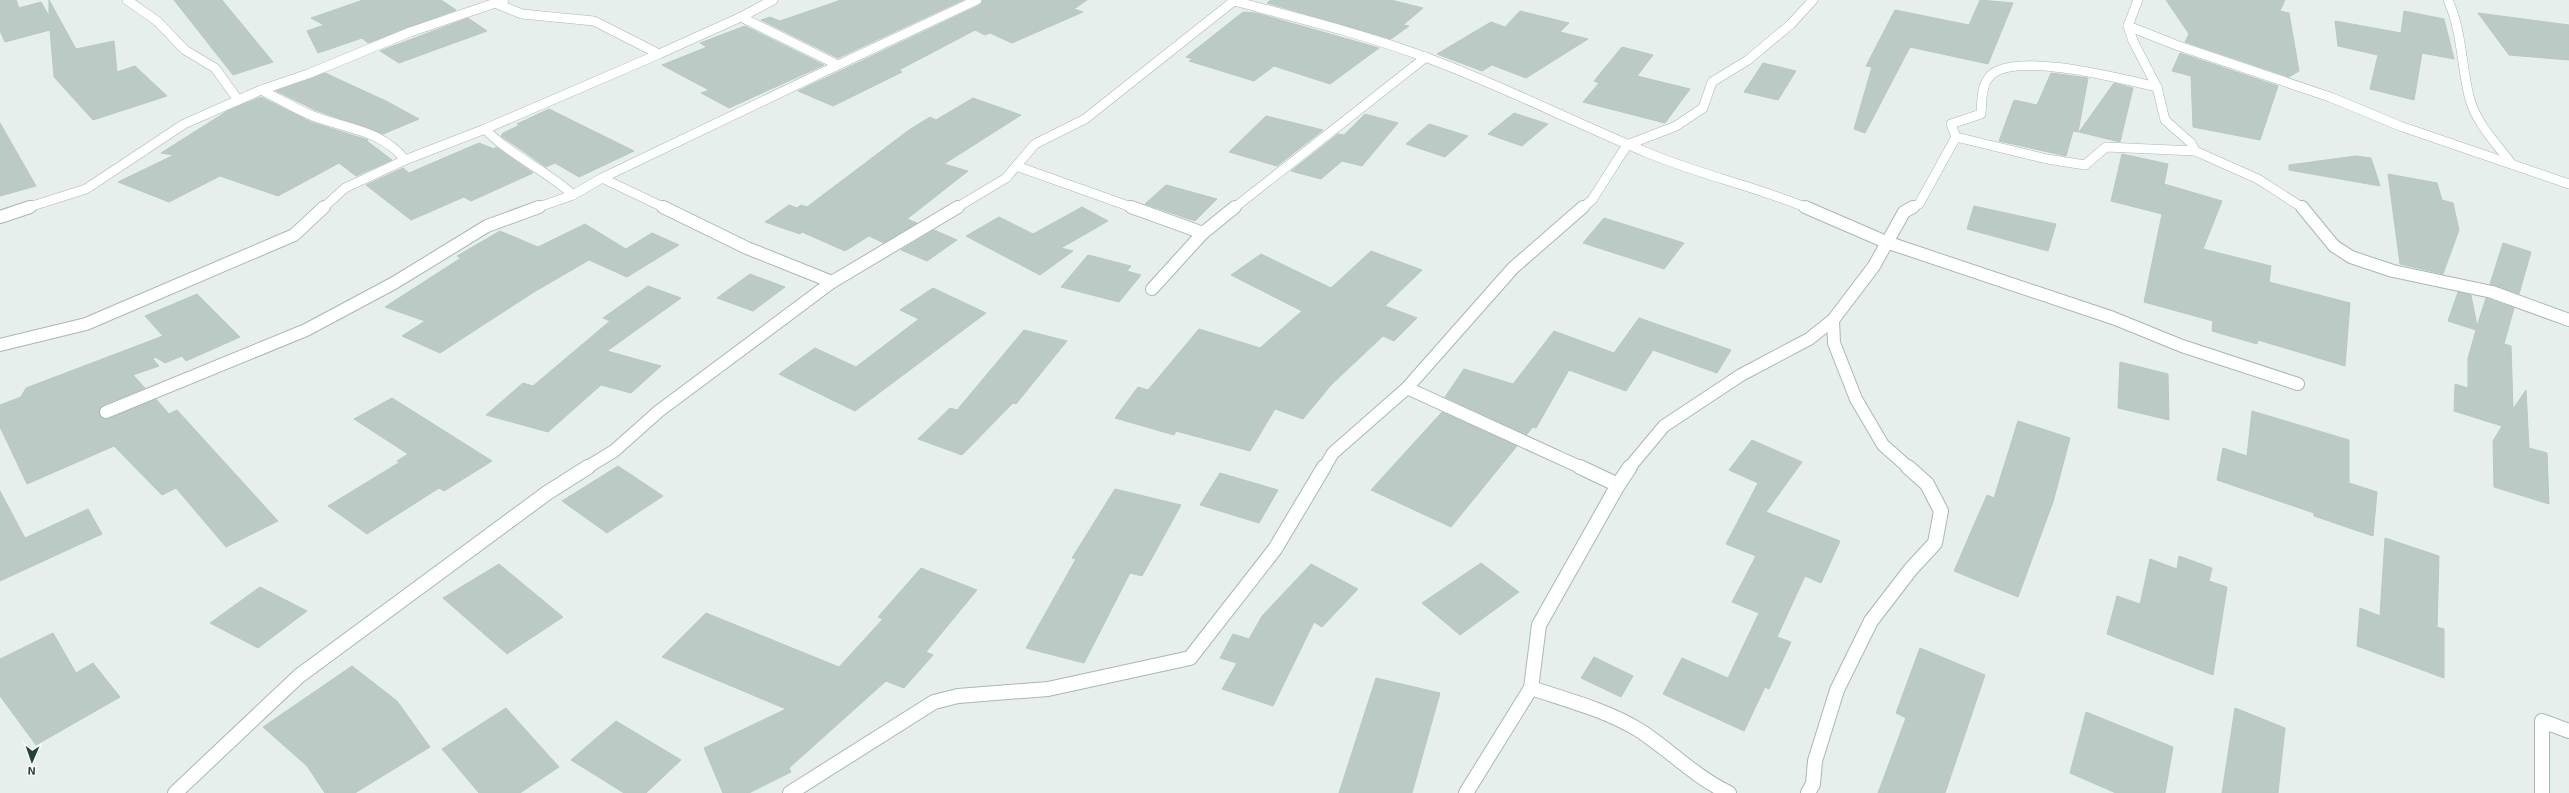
<svg xmlns="http://www.w3.org/2000/svg" width="2569" height="793" font-family="'Exo 2',sans-serif">
	<rect width="100%" height="100%" fill="#e6efeb"/>
	<g fill="#bbcac4" stroke="#b8c9c2">
		<polygon points="0,0 16,0 19,8 41,2 49,16 49,0 76,49 114,41 117,72 135,66 167,96 93,120 54,77 50,30 5,42 0,31"/>
		<polygon points="174,0 222,0 273,62 233,75"/>
		<polygon points="363,0 441,0 456,10 368,43 362,38 318,53 307,31 324,25 311,18"/>
		<polygon points="841,0 963,0 838,58 761,20 770,17 780,21"/>
		<polygon points="983,0 1087,0 1074,9 1083,12 1012,43 990,33 985,35 975,30 899,70 902,72 833,106 798,91 980,5"/>
		<polygon points="1271,0 1391,0 1423,8 1403,25 1409,26 1391,39 1267,3"/>
		<polygon points="1980,0 2013,3 1988,64 1910,47 1865,133 1854,129 1872,67 1866,66 1895,10 1969,25"/>
		<polygon points="2166,0 2285,0 2280,11 2289,13 2299,71 2289,77 2185,42 2189,34"/>
		<polygon points="1520,11 1569,23 1560,32 1588,39 1526,78 1492,65 1482,71 1437,54 1491,22 1505,27"/>
		<polygon points="2404,11 2444,19 2454,59 2422,53 2414,100 2370,89 2378,55 2338,46 2335,21 2401,33"/>
		<polygon points="1243,12 1256,13 1379,48 1330,84 1274,66 1254,81 1189,61 1193,59 1186,57"/>
		<polygon points="2478,13 2569,25 2569,60 2509,55"/>
		<polygon points="468,18 487,31 399,63 380,51"/>
		<polygon points="745,26 824,65 729,108 701,93 709,90 662,65 707,47 700,43"/>
		<polygon points="1622,47 1653,55 1637,76 1690,89 1665,123 1583,102 1599,83 1594,81"/>
		<polygon points="2180,53 2278,86 2260,140 2193,127 2191,76 2172,71"/>
		<polygon points="1763,63 1796,71 1778,100 1744,92"/>
		<polygon points="325,73 386,101 419,119 383,134 315,110 276,91"/>
		<polygon points="2051,73 2088,78 2078,132 2073,131 2066,156 1999,141 2014,100 2037,105"/>
		<polygon points="2114,83 2133,88 2120,142 2079,132"/>
		<polygon points="261,97 311,122 368,140 367,141 392,160 356,176 339,163 278,196 220,176 169,202 118,182 174,155 161,153 229,110"/>
		<polygon points="973,98 1021,115 944,164 968,171 907,219 917,223 884,243 869,236 845,251 802,232 800,234 765,222 789,205 797,208 801,205 807,207 909,130 930,117 936,120"/>
		<polygon points="549,109 634,151 579,177 555,163 546,167 501,136 503,133 520,125 517,124"/>
		<polygon points="1514,113 1548,124 1522,146 1488,134"/>
		<polygon points="1365,114 1398,123 1362,166 1342,161 1321,179 1291,171 1338,134 1344,135"/>
		<polygon points="1266,116 1323,130 1277,166 1229,152"/>
		<polygon points="0,123 36,186 0,196"/>
		<polygon points="1429,124 1468,136 1445,157 1406,144"/>
		<polygon points="479,143 494,149 496,147 533,173 471,201 464,197 411,220 366,185 403,168 409,173"/>
		<polygon points="2122,154 2168,164 2164,184 2222,201 2203,249 2271,266 2269,282 2350,303 2345,366 2258,340 2257,344 2212,331 2213,321 2144,302 2162,214 2111,201"/>
		<polygon points="2356,156 2371,158 2380,186 2289,170 2289,165"/>
		<polygon points="2388,174 2437,183 2442,200 2453,203 2459,230 2443,274 2400,264"/>
		<polygon points="1166,185 1217,199 1195,221 1145,204"/>
		<polygon points="1974,206 2056,224 2048,251 1967,229"/>
		<polygon points="1082,207 1108,221 1061,248 1073,251 1040,275 966,236 999,217 1033,234"/>
		<polygon points="1604,218 1684,243 1664,269 1583,243"/>
		<polygon points="585,224 626,249 652,233 679,245 627,277 589,260 534,292 440,353 402,336 425,321 385,307 461,258 457,256 500,231 538,247"/>
		<polygon points="934,230 957,240 927,261 901,250"/>
		<polygon points="2503,243 2531,252 2519,294 2490,284"/>
		<polygon points="1371,251 1422,270 1385,306 1417,318 1394,341 1383,336 1331,385 1303,419 1275,409 1250,451 1176,431 1174,435 1115,418 1138,387 1148,390 1199,329 1260,348 1302,311 1231,275 1261,254 1331,288"/>
		<polygon points="1088,255 1131,266 1127,271 1141,275 1119,302 1061,287"/>
		<polygon points="750,274 785,287 753,311 717,298"/>
		<polygon points="648,286 681,298 607,351 661,366 631,393 601,385 548,432 486,415 523,383 533,386 610,321 603,318"/>
		<polygon points="933,288 986,313 855,411 779,374 815,348 856,367 919,319 900,310"/>
		<polygon points="2458,292 2471,295 2477,326 2486,298 2514,308 2504,344 2511,346 2513,409 2526,390 2529,448 2547,453 2549,504 2494,487 2493,441 2502,426 2454,411 2455,384 2468,388 2468,358 2476,330 2448,321"/>
		<polygon points="197,294 240,337 186,361 182,356 165,363 155,357 153,359 159,366 133,375 145,388 103,405 99,411 101,417 108,419 156,399 169,414 177,410 278,521 226,547 176,488 162,495 114,446 27,484 0,427 0,405 21,397 26,388 163,336 145,316"/>
		<polygon points="1639,318 1731,350 1717,373 1653,350 1626,391 1569,370 1536,428 1533,427 1526,435 1445,397 1464,369 1513,384 1554,331 1614,353"/>
		<polygon points="1024,330 1067,341 1016,404 1013,403 962,455 918,439 950,408 957,410"/>
		<polygon points="2120,362 2168,374 2169,420 2118,408"/>
		<polygon points="392,398 492,461 444,491 439,488 367,534 328,506 400,462 397,461 408,454 354,419"/>
		<polygon points="2252,411 2349,440 2349,483 2377,492 2373,536 2314,516 2314,513 2217,480 2223,448 2247,456"/>
		<polygon points="1442,412 1517,446 1451,527 1371,490"/>
		<polygon points="2018,421 2070,438 2053,502 2018,597 1954,571 1987,495 1994,498"/>
		<polygon points="1752,440 1802,462 1766,512 1840,541 1821,583 1805,576 1777,637 1791,642 1769,689 1765,687 1744,731 1663,694 1682,658 1728,678 1759,613 1732,602 1756,556 1726,544 1758,483 1729,470"/>
		<polygon points="618,466 663,496 607,533 562,501"/>
		<polygon points="1220,473 1278,490 1259,523 1200,505"/>
		<polygon points="1115,489 1181,505 1142,576 1130,573 1084,663 1026,648 1076,559 1072,558"/>
		<polygon points="0,491 25,538 88,509 102,534 0,581"/>
		<polygon points="2385,538 2439,556 2437,627 2444,629 2444,678 2357,646 2360,608 2380,616"/>
		<polygon points="2179,556 2212,568 2209,581 2227,587 2213,675 2107,634 2117,596 2140,604 2150,559 2177,569"/>
		<polygon points="1481,563 1519,592 1460,635 1422,603"/>
		<polygon points="499,564 563,617 507,654 443,598"/>
		<polygon points="1311,564 1358,589 1322,627 1314,622 1273,706 1222,689 1237,663 1220,658 1233,634 1249,639 1262,616"/>
		<polygon points="921,568 977,590 926,652 933,655 904,688 886,681 789,768 791,772 749,793 723,793 704,748 786,709 662,657 706,613 839,667 883,619 878,617"/>
		<polygon points="260,587 307,611 258,648 210,623"/>
		<polygon points="53,633 76,673 93,663 120,697 36,745 0,696 0,659"/>
		<polygon points="1920,648 1985,675 1945,793 1878,793 1906,718 1896,713"/>
		<polygon points="1594,657 1633,676 1621,697 1581,678"/>
		<polygon points="352,666 397,701 430,747 355,793 325,793 307,766 263,727"/>
		<polygon points="1376,678 1440,693 1412,793 1339,793"/>
		<polygon points="506,708 559,767 520,793 479,793 442,749"/>
		<polygon points="2235,708 2285,728 2278,793 2222,793"/>
		<polygon points="2086,712 2173,747 2165,793 2116,793 2070,773"/>
		<polygon points="616,721 681,760 646,793 624,793 571,760"/>
	</g>
	<g fill="none" stroke-linecap="round" stroke-linejoin="round">
		<defs>
			<g id="minor-far2">
				<polyline points="127,0 157,21 185,50 215,68 238,100"/>
				<path d="M2448,0C2462,31 2461,63 2469,96C2475,122 2495,142 2511,163"/>
				<path d="M1234,1C1298,18 1363,34 1425,57C1501,85 1573,122 1648,153C1700,175 1755,186 1807,208"/>
				<polyline points="741,17 773,0"/>
				<polyline points="2128,26 2176,45 2330,97 2400,126 2569,184"/>
				<polyline points="838,65 977,0"/>
				<path d="M261,90C278,98 295,109 313,116C347,129 382,130 405,160L485,129C511,156 546,170 573,195L602,178L665,208"/>
				<polyline points="485,129 659,54 594,21 522,14 495,3"/>
				<path d="M1956,137L1951,124L1981,114C1982,101 1981,86 1990,76C2014,50 2125,80 2157,87"/>
				<polyline points="2195,151 2258,179 2303,208"/>
				<polyline points="1016,166 1134,208"/>
				<polyline points="602,178 838,65 741,17 659,54"/>
				<polyline points="26,208 86,189 184,124 261,90 308,74 410,32 504,0"/>
				<polyline points="323,208 345,188 405,160"/>
				<polyline points="536,208 573,195"/>
				<polyline points="956,208 1006,178 1035,144 1085,119 1235,0"/>
				<polyline points="1234,208 1426,57"/>
				<polyline points="1582,208 1592,200 1627,145 1676,126 1703,108 1712,82 1748,60 1791,24 1813,0"/>
				<polyline points="1911,208 1919,204 1956,137 2047,159 2085,165 2106,147 2195,151 2191,143 2165,120 2157,87 2133,41 2128,26 2138,0"/>
			</g>
			<g id="minor-far1">
				<polyline points="663,207 747,248 832,282"/>
				<polyline points="1131,207 1203,233 1235,207"/>
				<polyline points="1805,207 1886,242 2113,318 2182,346 2298,384"/>
				<polyline points="2302,207 2334,246 2351,257 2393,271 2492,292 2569,320"/>
				<polyline points="0,217 30,207"/>
				<polyline points="1152,289 1203,233"/>
				<polyline points="1833,320 1834,343 1856,399 1883,445 1909,468"/>
				<polyline points="0,345 86,324 294,235 324,207"/>
				<polyline points="1407,388 1513,268 1583,207"/>
				<polyline points="106,412 306,330 394,283 487,226 539,207"/>
				<polyline points="586,468 614,451 659,411 832,282 958,207"/>
				<polyline points="1324,468 1333,453 1407,388 1582,468"/>
				<polyline points="1629,468 1664,426 1741,375 1809,339 1833,320 1874,266 1904,212 1913,207"/>
			</g>
			<g id="minor">
				<polyline points="1580,467 1618,485 1630,467"/>
				<path d="M1618,485L1539,625L1531,688C1567,700 1606,710 1639,730C1670,750 1695,777 1729,793"/>
				<polyline points="175,793 299,676 547,493 588,467"/>
				<polyline points="790,793 934,702 958,696 1048,689 1190,658 1275,549 1324,467"/>
				<polyline points="1466,793 1531,688"/>
				<polyline points="1808,793 1813,784 1815,761 1837,690 1871,621 1911,569 1935,543 1941,511 1927,484 1908,467"/>
				<polyline points="2542,793 2542,721 2569,731"/>
			</g>
		</defs>
		<use href="#minor-far2" stroke="#a8b8b2" stroke-width="10"/>
		<use href="#minor-far1" stroke="#a8b8b2" stroke-width="14"/>
		<use href="#minor" stroke="#a8b8b2" stroke-width="16"/>
		<use href="#minor-far2" stroke="#fff" stroke-width="9"/>
		<use href="#minor-far1" stroke="#fff" stroke-width="12"/>
		<use href="#minor" stroke="#fff" stroke-width="14"/>
	</g>
	<g transform="translate(32 761) rotate(182)" stroke="#f7fbf9" stroke-width="3" paint-order="stroke">
	<path d="M0-3L7 15L0 10L-7 15Z" fill="#24423a"/>
	<text y="-6" font-size="11" font-weight="bold" text-anchor="middle" fill="#24423a">N</text>
	</g>
</svg>
